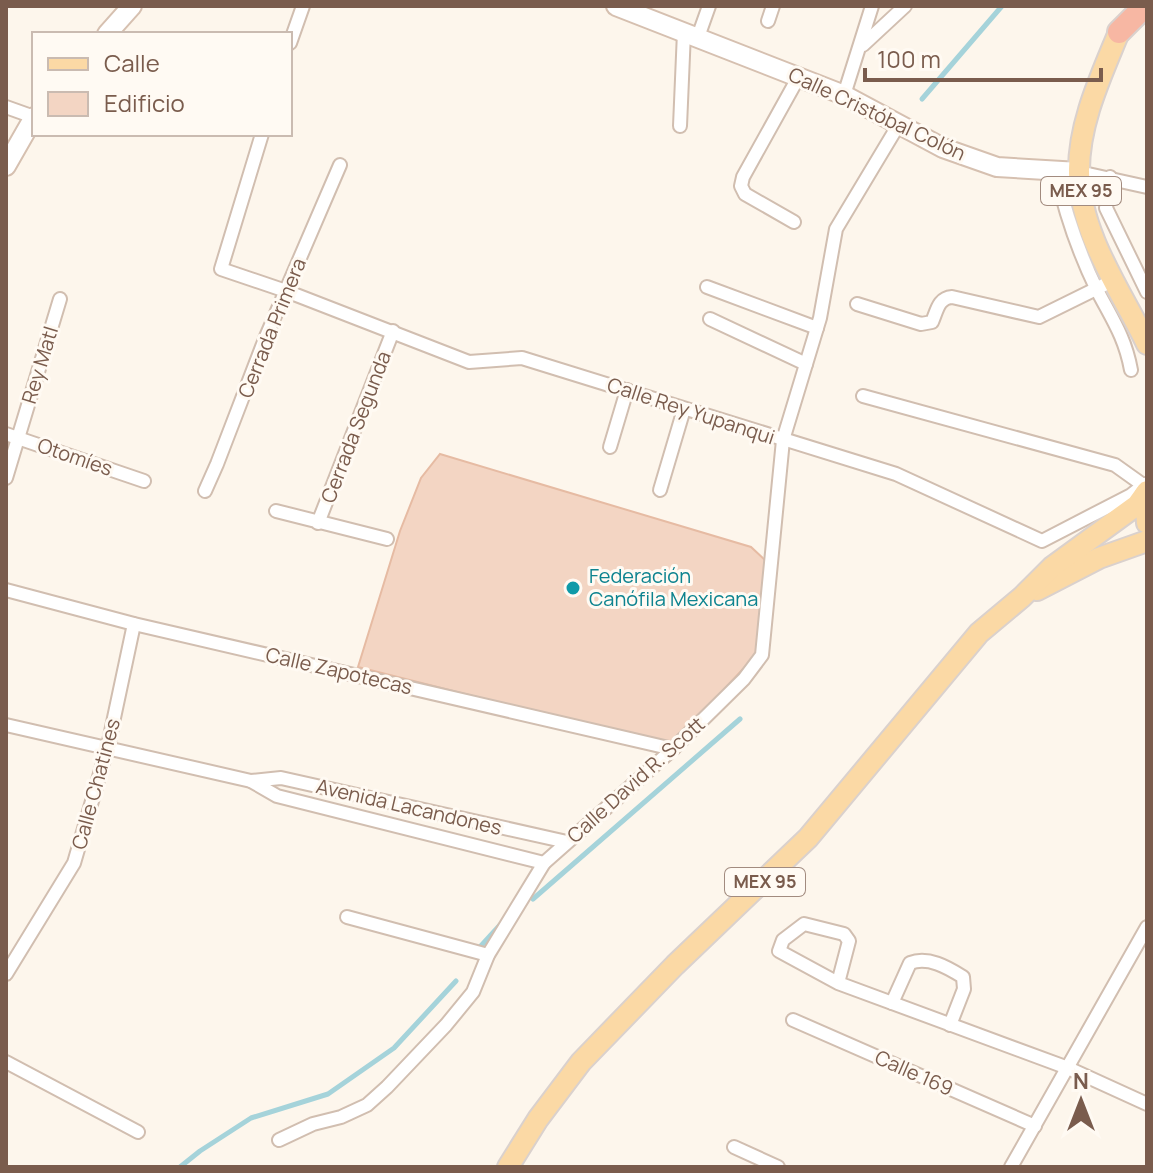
<svg xmlns="http://www.w3.org/2000/svg" width="1153" height="1173" font-family="Manrope,sans-serif">
	<rect width="100%" height="100%" fill="#fdf6ec"/>
	<g fill="none" stroke-linecap="round" stroke-linejoin="round">
		<g stroke="#a5d3da" stroke-width="5">
			<polyline points="922,99 1002,6"/>
			<polyline points="533,899 740,719"/>
			<polyline points="479,948 500,925"/>
			<polyline points="180,1167 200,1151 251,1118 328,1094 394,1048 456,981"/>
		</g>
	</g>
	<polygon fill="#f3d5c3" stroke="#e6bba3" stroke-width="2" points="440,454 751,547 768,563 758,653 671,746 358,667 400,531 421,478"/>
	<g fill="none" stroke-linecap="round" stroke-linejoin="round">
		<defs>
			<g id="street">
				<polyline points="768,21 773,6"/>
				<polyline points="698,37 709,6"/>
				<polyline points="290,43 303,6"/>
				<polyline points="863,45 905,6"/>
				<polyline points="844,95 872,6"/>
				<polyline points="6,107 34,117"/>
				<polyline points="680,126 684,32"/>
				<polyline points="262,134 221,269 286,291 469,362 522,358 896,474 1042,541 1131,495 1145,484"/>
				<path d="M1056,171C1065,213 1078,251 1097,290C1112,319 1125,337 1131,370"/>
				<polyline points="1079,172 1147,187"/>
				<polyline points="1110,177 1106,208 1147,292"/>
				<polyline points="794,222 745,194 741,186 743,177 798,78"/>
				<polyline points="707,287 817,328"/>
				<path d="M857,304L921,324L932,322C937,311 938,298 952,297L1039,317L1114,280"/>
				<polyline points="710,319 806,364"/>
				<polyline points="863,396 1115,465 1143,485"/>
				<polyline points="6,434 144,481"/>
				<polyline points="610,447 627,390"/>
				<polyline points="6,478 60,299"/>
				<polyline points="660,490 684,409"/>
				<polyline points="205,491 217,464 265,339 340,165"/>
				<polyline points="276,511 387,539"/>
				<polyline points="318,523 393,331"/>
				<polyline points="6,590 134,624 673,749"/>
				<polyline points="6,725 251,781 277,796 544,863"/>
				<polyline points="251,781 281,778 567,842"/>
				<polyline points="347,917 488,955"/>
				<polyline points="6,974 74,863 108,746 134,624"/>
				<polyline points="838,983 849,941 844,934 804,924 783,940 779,951 838,983 1068,1068 1147,1104"/>
				<path d="M892,1003L910,963C928,956 947,967 963,977L964,989L950,1025"/>
				<polyline points="793,1020 1035,1126"/>
				<polyline points="6,1062 138,1132"/>
				<polyline points="279,1140 313,1124 341,1117 367,1105 387,1087 446,1025 473,992 488,955 544,863 673,749 744,679 762,655 783,440 820,318 836,229 899,124"/>
				<polyline points="734,1147 778,1167"/>
				<polyline points="1011,1167 1147,927"/>
			</g>
			<g id="secondary">
				<polyline points="616,6 844,95 943,148 997,167 1079,172"/>
				<polyline points="107,34 132,6"/>
				<polyline points="6,166 34,117"/>
			</g>
			<g id="primary">
				<path d="M1119,32C1101,76 1078,124 1079,173C1080,234 1121,291 1147,344"/>
				<polyline points="1145,494 1147,523"/>
				<polyline points="1037,590 1099,558 1147,541"/>
				<polyline points="508,1167 538,1119 581,1062 675,965 808,838 979,633 1022,597 1052,567 1137,505 1147,491"/>
			</g>
			<polyline id="highway" points="1119,32 1145,6"/>
		</defs>
		<use href="#street" stroke="#d1beb0" stroke-width="16"/>
		<use href="#secondary" stroke="#d6c0b0" stroke-width="22"/>
		<use href="#primary" stroke="#dad1cd" stroke-width="24"/>
		<use href="#highway" stroke="#dad1cd" stroke-width="26"/>
		<use href="#street" stroke="#fff" stroke-width="12"/>
		<use href="#secondary" stroke="#fff" stroke-width="18"/>
		<use href="#primary" stroke="#fbd9a5" stroke-width="20"/>
		<use href="#highway" stroke="#f7b7a3" stroke-width="22"/>
	</g>
	<circle fill="#0f9aa8" stroke="#fffaf3" stroke-width="3" cx="573" cy="588" r="8"/>
	<g text-anchor="middle" stroke-width="6" stroke-linejoin="round" paint-order="stroke">
		<g fill="#fffaf3" stroke="#a28b7f" stroke-width="2">
			<rect x="1041" y="177" width="80" height="28" rx="6"/>
			<rect x="725" y="868" width="80" height="28" rx="6"/>
		</g>
		<g font-size="18" font-weight="bold" fill="#7a5c4d">
			<text x="1081" y="197">MEX 95</text>
			<text x="765" y="888">MEX 95</text>
		</g>
		<g font-size="20" fill="#7a5c4d" stroke="#fffaf3">
			<text transform="translate(877 114) rotate(25)" y="7">Calle Cristóbal Colón</text>
			<text transform="translate(272 328) rotate(-68)" y="7">Cerrada Primera</text>
			<text transform="translate(40 365) rotate(-73)" y="7">Rey Matl</text>
			<text transform="translate(691 411) rotate(18)" y="7">Calle Rey Yupanqui</text>
			<text transform="translate(356 427) rotate(-69)" y="7">Cerrada Segunda</text>
			<text transform="translate(75 457) rotate(19)" y="7">Otomíes</text>
			<text transform="translate(339 671) rotate(13)" y="7">Calle Zapotecas</text>
			<text transform="translate(636 780) rotate(-42)" y="7">Calle David R. Scott</text>
			<text transform="translate(96 784) rotate(-75)" y="7">Calle Chatines</text>
			<text transform="translate(409 807) rotate(13)" y="7">Avenida Lacandones</text>
			<text transform="translate(914 1073) rotate(24)" y="7">Calle 169</text>
		</g>
		<g font-size="20" fill="#0d838f" stroke="#fffaf3" text-anchor="start">
			<text x="589" y="583">Federación<tspan x="589" dy="23">Canófila Mexicana</tspan></text>
		</g>
	</g>
	<rect width="1153" height="1173" fill="none" stroke="#7a5c4d" stroke-width="16"/>
	<rect x="32" y="32" width="260" height="104" fill="#fffaf3" stroke="#cabbb1" stroke-width="2"/>
	<rect x="48" y="58" width="40" height="12" fill="#fbd9a5" stroke="#cabbb1" stroke-width="2"/>
	<text x="104" y="72" font-size="24" fill="#7a5c4d">Calle</text>
	<rect x="48" y="92" width="40" height="24" fill="#f3d5c3" stroke="#cabbb1" stroke-width="2"/>
	<text x="104" y="112" font-size="24" fill="#7a5c4d">Edificio</text>
	<g transform="translate(1081 1101)" stroke="#fffaf3" stroke-width="6" paint-order="stroke">
	<path d="M0-6L14 30L0 20L-14 30Z" fill="#7a5c4d"/>
	<text y="-12" font-size="22" font-weight="bold" text-anchor="middle" fill="#7a5c4d">N</text>
	</g>
	<path d="M865 68v12h236v-12" fill="none" stroke="#7a5c4d" stroke-width="4"/>
	<text x="877" y="68" font-size="24" fill="#7a5c4d" stroke="#fffaf3" stroke-width="6" paint-order="stroke">100 m</text>
</svg>
